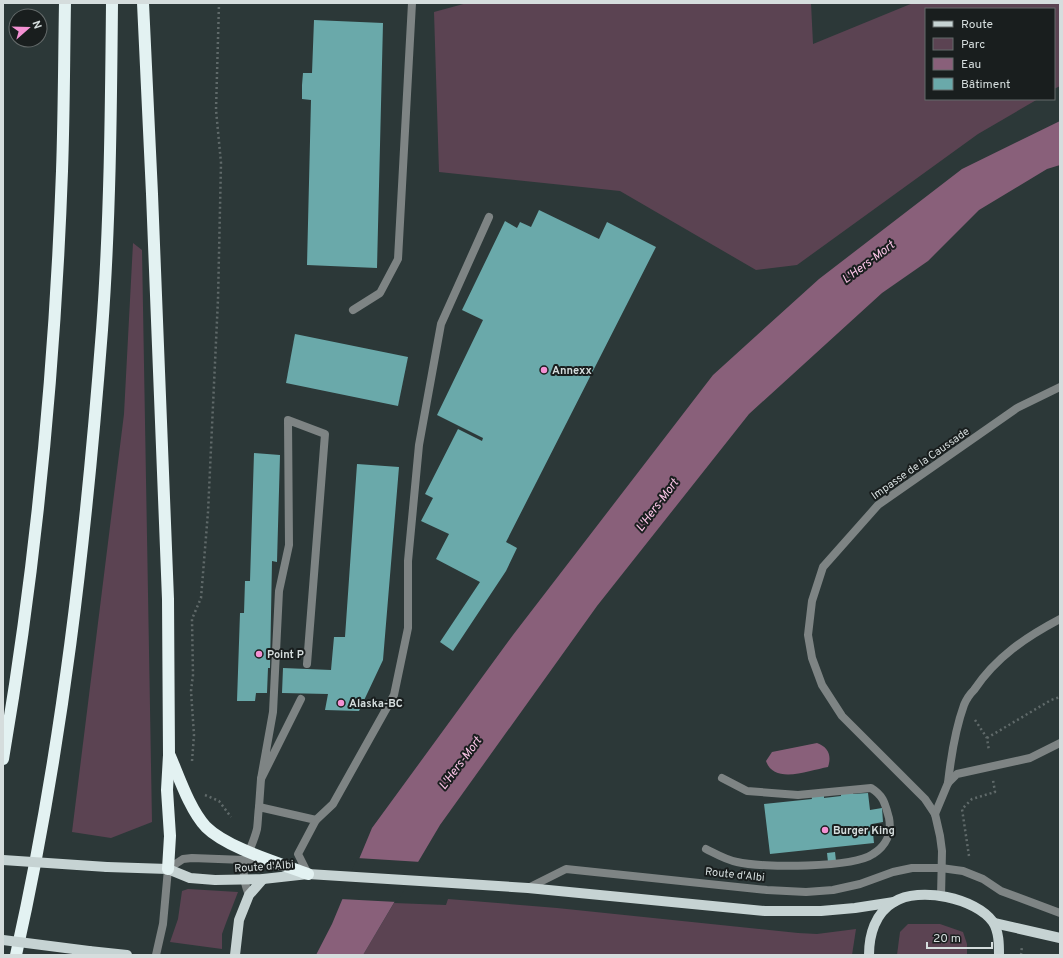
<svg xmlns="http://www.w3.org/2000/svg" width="1063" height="958" font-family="Overpass,sans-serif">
	<rect width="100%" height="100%" fill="#2c3838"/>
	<g fill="#5b4352">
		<polygon points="467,3 811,3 813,44 913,3 1060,3 1060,86 1054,89 1054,9 926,9 926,99 1038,99 978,134 797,265 756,270 620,191 439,172 434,12"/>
		<polygon points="133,243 142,250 152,822 111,838 72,832 124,414"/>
		<polygon points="188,889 238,892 226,923 222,934 222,949 170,942 178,919 182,891"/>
		<polygon points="448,899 557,908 798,933 817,934 856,929 852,955 363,955 394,903 446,905"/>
		<polygon points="908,924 940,924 963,932 967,944 967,955 897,955 900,932"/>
	</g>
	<g fill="#89607a">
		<polygon points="1060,121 1060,165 1047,169 979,210 928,261 882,293 749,414 597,606 440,825 363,955 316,955 332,924 372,828 513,635 713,375 819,279 962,169"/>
		<path d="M817,743C828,747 832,755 828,767C810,770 774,785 766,761L772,752Z"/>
	</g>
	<polygon fill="#2c3838" points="357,858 421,862 397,902 340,899"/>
	<g fill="#6aa9aa">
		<polygon points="314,20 383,23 377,268 307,265 311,100 302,99 302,85 303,73 312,73"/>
		<polygon points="539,210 599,239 607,222 656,247 506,542 517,548 506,571 453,651 440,642 480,582 436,559 449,534 421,521 433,498 425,494 458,429 482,441 483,438 437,415 483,320 462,310 505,221 517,228 520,222 531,227"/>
		<polygon points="295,334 408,357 398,406 286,383"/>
		<polygon points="254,453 280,455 277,562 272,561 270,668 268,668 267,693 256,693 255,701 237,701 240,613 244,613 245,581 250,581"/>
		<polygon points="357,464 399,467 383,660 359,711 325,710 328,694 282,693 283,668 331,670 334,637 345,637"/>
		<polygon points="853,791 853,794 868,793 870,810 882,808 883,822 872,824 874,843 770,854 764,804 812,799 811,795 824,794 824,798 841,796 841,792"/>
		<polygon points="835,852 836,861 828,862 827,853"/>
	</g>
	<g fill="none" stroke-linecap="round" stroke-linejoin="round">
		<g stroke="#606a6a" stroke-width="2.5" stroke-dasharray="2 3" stroke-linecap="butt">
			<polyline points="975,720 987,738 989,751"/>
			<polyline points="987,738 1051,700 1060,697"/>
			<polyline points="192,761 194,735 191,691 193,675 192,619 201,598 208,512 218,299 221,163 216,110 219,3"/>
			<polyline points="205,795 219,801 231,817"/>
			<polyline points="969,856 962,809 972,799 995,792 993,780"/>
			<polyline points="1021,955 1022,946"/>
		</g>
		<g stroke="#7e8484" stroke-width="8">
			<polyline points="353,310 380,293 398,259 412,3"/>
			<polyline points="301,699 261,779 273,712 279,591 289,545 288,420 325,434 307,664"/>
			<path d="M948,783C951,756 955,730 964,705C966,700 970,694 974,690C996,657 1026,637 1060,619"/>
			<polyline points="259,807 261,779"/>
			<polyline points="935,814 948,783 957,774 1030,758 1060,743"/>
			<polyline points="316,820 333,804 394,695 408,628 408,561 419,445 441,324 489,217"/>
			<path d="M706,849C716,854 726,860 737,862C762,868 853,868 873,854C886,846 892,833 889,818C885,804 884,796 871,788L798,795L747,791L722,778"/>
			<polyline points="168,869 183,859 192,858 245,860 272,866"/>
			<polyline points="528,888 566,869 767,890 806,892 833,890 860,884 893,872 912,868 941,868 963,871 983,879 1001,891 1060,913"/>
			<path d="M249,895C236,863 250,857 257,829C258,822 258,814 259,807L316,820L298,854L308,874"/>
		</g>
		<g stroke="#7e8484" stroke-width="8">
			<polyline points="941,897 942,851 940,836 935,814 925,799 842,716 822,685 812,658 808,635 812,601 823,567 878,505 1017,408 1060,387"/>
			<polyline points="156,955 163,924 168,869"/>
		</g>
		<g stroke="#c6d3d3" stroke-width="10">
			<polyline points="107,867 168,869 190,878 215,880 263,879 308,874 452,883 528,888 765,911 821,911 855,908 894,902"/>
			<polyline points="994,923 1060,938"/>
			<polyline points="89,951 127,955"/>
			<polyline points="235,955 239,920 249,895 263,879"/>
			<path d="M869,955C869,935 875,913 894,902C919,886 976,898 993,922C999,932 999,944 999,955"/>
		</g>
		<g stroke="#e3f2f2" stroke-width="12">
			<polyline points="143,3 152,194 168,599 169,755 167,790 170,836 168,869"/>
			<path d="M170,756C179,777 190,810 206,827C227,848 279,863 308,874"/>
			<path d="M3,759C36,566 55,367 62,171C64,115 64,59 65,3"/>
			<path d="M16,955C62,750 86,540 102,330C110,222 111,112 112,3"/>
		</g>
		<g stroke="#c6d3d3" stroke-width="10">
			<polyline points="3,860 107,867"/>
			<polyline points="3,940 89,951"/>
		</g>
	</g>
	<g fill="#f491d3" stroke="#191e1e" stroke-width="1.5">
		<circle cx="544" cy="370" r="4"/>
		<circle cx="259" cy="654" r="4"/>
		<circle cx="341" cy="703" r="4"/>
		<circle cx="825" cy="830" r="4"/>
	</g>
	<g text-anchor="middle" stroke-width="4" stroke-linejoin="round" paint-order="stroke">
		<g font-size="11" font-weight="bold" fill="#d5dddd" stroke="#191e1e" text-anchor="start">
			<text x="552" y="374">Annexx</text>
			<text x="267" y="658">Point P</text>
			<text x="349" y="707">Alaska-BC</text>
			<text x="833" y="834">Burger King</text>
		</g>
		<g font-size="11" fill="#d5dddd" stroke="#191e1e">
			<text transform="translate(920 463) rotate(-35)" y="4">Impasse de la Caussade</text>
			<text transform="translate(264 866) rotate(-4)" y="4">Route d'Albi</text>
			<text transform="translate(735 874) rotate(6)" y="4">Route d'Albi</text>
		</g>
		<g font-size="12" font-style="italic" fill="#fcc5e7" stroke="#191e1e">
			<text transform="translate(868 262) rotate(-37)" y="4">L'Hers-Mort</text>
			<text transform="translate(657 505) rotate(-53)" y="4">L'Hers-Mort</text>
			<text transform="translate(460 763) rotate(-53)" y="4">L'Hers-Mort</text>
		</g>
	</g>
	<rect width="1063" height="958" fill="none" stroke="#d5dddd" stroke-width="8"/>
	<rect x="925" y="8" width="130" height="92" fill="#191e1e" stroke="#646a6a"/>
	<rect x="933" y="21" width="20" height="6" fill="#c6d3d3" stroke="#646a6a"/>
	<text x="961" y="28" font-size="12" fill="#d5dddd">Route</text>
	<rect x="933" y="38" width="20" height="12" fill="#5b4352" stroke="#646a6a"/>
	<text x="961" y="48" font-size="12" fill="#d5dddd">Parc</text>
	<rect x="933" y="58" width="20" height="12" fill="#89607a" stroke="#646a6a"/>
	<text x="961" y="68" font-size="12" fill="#d5dddd">Eau</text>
	<rect x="933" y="78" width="20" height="12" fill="#6aa9aa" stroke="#646a6a"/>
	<text x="961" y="88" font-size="12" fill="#d5dddd">Bâtiment</text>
	<g transform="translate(28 28) rotate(70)"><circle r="19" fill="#191e1e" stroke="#646a6a"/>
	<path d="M0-3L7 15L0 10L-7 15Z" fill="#f491d3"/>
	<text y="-6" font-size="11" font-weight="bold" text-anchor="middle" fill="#d5dddd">N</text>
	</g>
	<path d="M927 942v6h65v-6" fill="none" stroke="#d5dddd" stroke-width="2"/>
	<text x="933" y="942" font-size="12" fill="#d5dddd" stroke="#191e1e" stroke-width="3" paint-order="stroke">20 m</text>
</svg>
